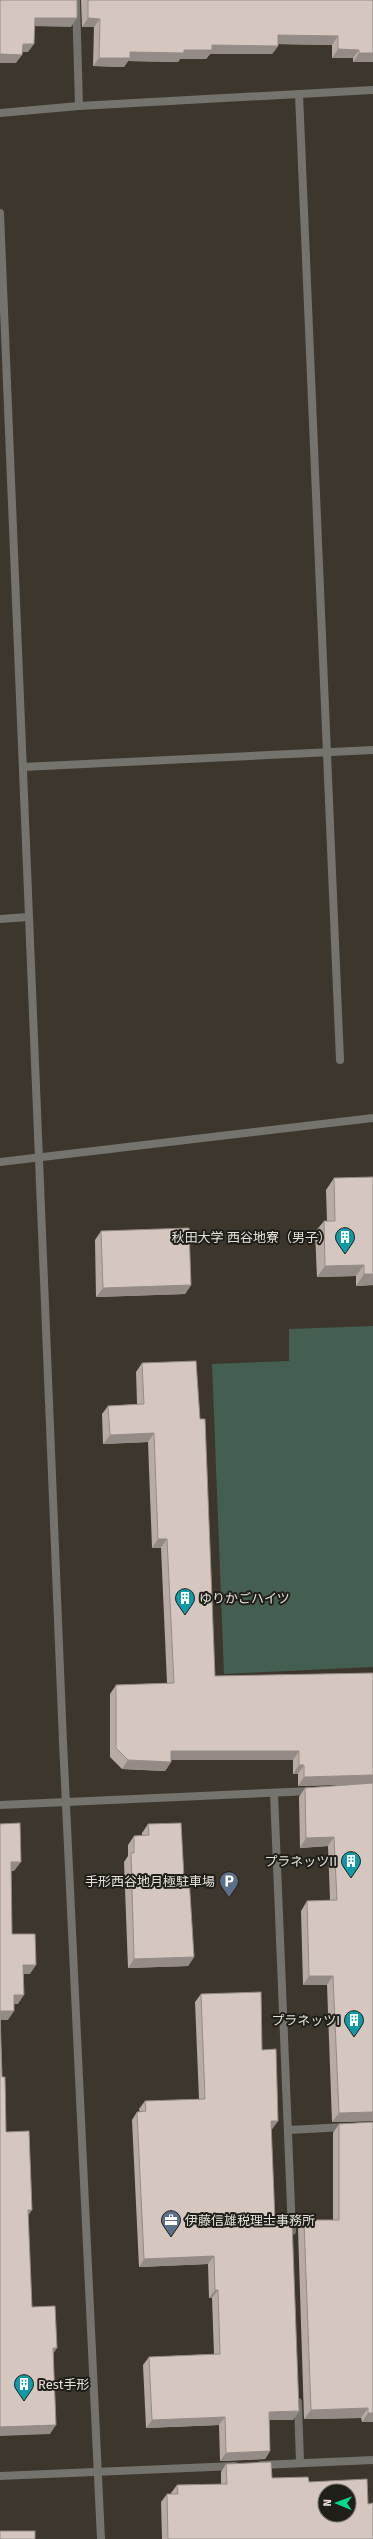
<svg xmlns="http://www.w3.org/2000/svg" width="373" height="2539" font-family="'Fira Sans','Noto Sans JP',sans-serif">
	<rect width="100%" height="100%" fill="#3c362c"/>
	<polygon fill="#455e52" points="373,1326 373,1667 224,1674 212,1364 289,1361 289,1329"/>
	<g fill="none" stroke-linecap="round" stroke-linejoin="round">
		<g stroke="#75736d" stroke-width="8">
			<polyline points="76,0 79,106"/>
			<polyline points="299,94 340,1060"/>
			<polyline points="23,767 373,750"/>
			<polyline points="0,919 28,917"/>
			<polyline points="274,1793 292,2231"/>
			<polyline points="0,1805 312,1791"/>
			<polyline points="289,2130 346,2127"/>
			<polyline points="298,2402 300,2463"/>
			<polyline points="261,2465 373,2460"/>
			<polyline points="0,2476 235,2466"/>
		</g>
		<g stroke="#75736d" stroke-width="8">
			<polyline points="0,113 79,106 373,90"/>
			<polyline points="0,213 63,1742 101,2539"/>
			<polyline points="0,1162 373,1118"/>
		</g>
	</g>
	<g fill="#b7aba4">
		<polygon points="81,0 373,0 373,62 353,62 353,58 332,58 332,45 278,44 278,46 272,54 210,54 206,59 180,59 178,62 128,61 124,67 93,66 94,27 82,27"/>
		<polygon points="334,1178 373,1285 356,1286 356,1276 317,1277 315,1232 324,1221 327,1221 326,1190"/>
		<polygon points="101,1231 191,1285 185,1294 96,1297 95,1240"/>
		<polygon points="142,1363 215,1676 373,1673 373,2121 332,2122 327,1985 303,1985 301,1911 307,1901 330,1900 328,1846 300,1848 299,1797 305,1788 364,1784 298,1786 298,1774 293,1774 293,1760 171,1760 171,1762 165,1771 122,1769 110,1757 110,1694 116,1685 167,1683 161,1548 152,1548 148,1442 103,1444 102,1414 108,1406 137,1404 136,1372"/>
		<polygon points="148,1824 184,1878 194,1957 188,1966 128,1968 124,1862 128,1856 128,1845 134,1836 142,1836 142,1833"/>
		<polygon points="201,1994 262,2050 278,2121 272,2129 271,2129 275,2221 299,2411 293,2420 269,2420 270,2451 265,2459 220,2461 219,2425 146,2428 143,2365 149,2357 214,2354 212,2298 209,2298 208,2264 139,2267 132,2120 137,2112 140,2112 139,2109 145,2101 199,2099 195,2002"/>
		<polygon points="339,2124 373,2422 362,2422 361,2418 304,2419 298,2229 304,2220 333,2220 333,2133"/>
		<polygon points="226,2464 272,2478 309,2482 368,2504 373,2539 162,2539 161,2502 167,2494 171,2494 171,2493 177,2485 221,2484 221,2472"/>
	</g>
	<g fill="#958b86">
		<polygon points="35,18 77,18 71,27 29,26"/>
		<polygon points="88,18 100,19 94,27 82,27"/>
		<polygon points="278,35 338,36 332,45 272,44"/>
		<polygon points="23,44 34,44 28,52 17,52"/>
		<polygon points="212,45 278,46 272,54 210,54 206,59 180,59 178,62 128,61 124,67 93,66 99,58 130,52 184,50"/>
		<polygon points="338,49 359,50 353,58 332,58"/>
		<polygon points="359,53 373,53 373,62 353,62"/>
		<polygon points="0,54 22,55 16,63 0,63"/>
		<polygon points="364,1265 356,1276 317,1277 325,1266"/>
		<polygon points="364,1274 373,1274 373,1285 356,1286"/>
		<polygon points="191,1285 185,1294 96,1297 103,1288"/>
		<polygon points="154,1433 148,1442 103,1444 110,1435"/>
		<polygon points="158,1539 167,1539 161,1548 152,1548"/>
		<polygon points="171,1751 299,1751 293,1760 165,1760"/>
		<polygon points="128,1760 171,1762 165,1771 122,1769"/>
		<polygon points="299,1765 304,1765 298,1774 293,1774"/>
		<polygon points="373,1775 373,1784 298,1786 304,1777"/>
		<polygon points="334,1837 328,1846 300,1848 306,1838"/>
		<polygon points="11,1862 21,1862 14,1871 4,1871"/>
		<polygon points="194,1957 188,1966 128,1968 134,1959"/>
		<polygon points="23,1965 36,1965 30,1974 17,1974"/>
		<polygon points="309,1976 333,1976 327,1985 303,1985"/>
		<polygon points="14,1995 24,1995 18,2004 8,2004"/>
		<polygon points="0,2011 14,2011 8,2020 0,2020"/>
		<polygon points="373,2112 373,2121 332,2122 339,2113"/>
		<polygon points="271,2121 278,2121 272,2129 265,2129"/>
		<polygon points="28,2210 32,2210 26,2219"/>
		<polygon points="214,2256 208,2264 139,2267 144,2259"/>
		<polygon points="215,2290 218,2290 212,2298 209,2298"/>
		<polygon points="53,2348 57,2348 51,2357"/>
		<polygon points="368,2408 361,2418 304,2419 311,2410"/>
		<polygon points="299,2411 293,2420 263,2420 269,2412"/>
		<polygon points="368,2413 373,2413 373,2422 362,2422"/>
		<polygon points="225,2417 219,2425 146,2428 152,2420"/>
		<polygon points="56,2425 50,2434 0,2436 0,2427"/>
		<polygon points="270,2451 265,2459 220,2461 226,2453"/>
	</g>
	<g fill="#d5c7bf" stroke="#958b86" fill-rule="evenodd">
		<polygon points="0,0 77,0 77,18 35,18 34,44 23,44 22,55 0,54"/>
		<polygon points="88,0 373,0 373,53 359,53 359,50 338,49 338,36 278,35 278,46 212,45 212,50 184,50 184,53 130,52 130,58 99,58 100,19 88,18"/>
		<polygon points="373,1177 373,1274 364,1274 364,1265 325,1266 324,1221 335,1221 334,1178"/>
		<polygon points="189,1228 191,1285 103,1288 101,1231"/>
		<polygon points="196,1361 200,1419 205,1419 215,1676 373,1673 373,1775 304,1777 304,1765 299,1765 299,1751 171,1751 171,1762 128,1760 116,1748 116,1685 174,1683 167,1539 158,1539 154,1433 110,1435 108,1406 144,1404 142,1363"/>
		<polygon points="373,1783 373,2112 339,2113 333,1976 309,1976 307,1901 337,1900 334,1837 306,1838 305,1788"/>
		<polygon points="20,1823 21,1862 11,1862 12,1934 35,1934 36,1965 23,1965 24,1995 14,1995 14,2011 0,2011 2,2077 5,2077 6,2132 29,2131 32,2210 28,2210 32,2307 55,2306 57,2348 53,2348 56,2425 0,2427 0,1824"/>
		<polygon points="181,1823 184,1878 189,1877 194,1957 134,1959 131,1853 134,1853 134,1836 149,1835 148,1824"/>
		<polygon points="261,1992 262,2050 276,2049 278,2121 271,2121 275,2221 292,2221 299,2411 269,2412 270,2451 226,2453 225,2417 152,2420 149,2357 220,2354 218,2290 215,2290 214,2256 144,2259 137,2112 146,2111 145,2101 205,2099 201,1994"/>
		<polygon points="373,2122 373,2413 368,2413 368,2408 311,2410 304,2220 339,2220 339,2124"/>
		<path d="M271,2462L272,2478L308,2477L309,2482L367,2479L368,2504L373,2503V2539H168L167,2494H178L177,2485L227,2484L226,2464ZM325,2491H349V2515H325Z"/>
		<rect x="0" y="2531" width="35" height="8"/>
	</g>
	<defs>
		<symbol id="building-pin" viewBox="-11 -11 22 30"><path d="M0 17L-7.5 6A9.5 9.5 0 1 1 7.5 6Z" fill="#0f9aa8" stroke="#201e19"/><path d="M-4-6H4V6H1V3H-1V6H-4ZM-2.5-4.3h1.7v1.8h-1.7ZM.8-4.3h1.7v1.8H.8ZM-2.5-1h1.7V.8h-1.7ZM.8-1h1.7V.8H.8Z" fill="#fff"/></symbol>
		<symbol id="parking-pin" viewBox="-11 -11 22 30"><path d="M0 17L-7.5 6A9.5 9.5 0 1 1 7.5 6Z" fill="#5c6f8a" stroke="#201e19"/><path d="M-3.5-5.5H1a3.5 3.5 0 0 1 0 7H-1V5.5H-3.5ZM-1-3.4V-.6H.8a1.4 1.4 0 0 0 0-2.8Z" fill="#fff"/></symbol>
		<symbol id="office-pin" viewBox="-11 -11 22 30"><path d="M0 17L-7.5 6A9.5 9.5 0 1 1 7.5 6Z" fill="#5c6f8a" stroke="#201e19"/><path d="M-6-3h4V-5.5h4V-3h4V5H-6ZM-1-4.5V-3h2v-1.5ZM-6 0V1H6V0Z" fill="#fff"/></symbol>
	</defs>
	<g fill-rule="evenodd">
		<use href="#building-pin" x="334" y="1226" width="22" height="30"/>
		<use href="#building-pin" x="174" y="1587" width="22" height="30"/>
		<use href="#building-pin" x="340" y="1850" width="22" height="30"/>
		<use href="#parking-pin" x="218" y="1870" width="22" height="30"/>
		<use href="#building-pin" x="343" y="2009" width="22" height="30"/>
		<use href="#office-pin" x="160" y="2209" width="22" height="30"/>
		<use href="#building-pin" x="13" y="2373" width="22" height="30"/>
	</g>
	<g text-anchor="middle" stroke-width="4" stroke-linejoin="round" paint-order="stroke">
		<g font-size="13" fill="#e5e1da" stroke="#201e19" text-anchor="end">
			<text x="331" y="1242">秋田大学 西谷地寮（男子）</text>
			<text x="199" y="1603" text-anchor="start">ゆりかごハイツ</text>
			<text x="337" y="1866">プラネッツII</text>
			<text x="215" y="1886">手形西谷地月極駐車場</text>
			<text x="340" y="2025">プラネッツI</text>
			<text x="185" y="2225" text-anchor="start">伊藤信雄税理士事務所</text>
			<text x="38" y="2389" text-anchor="start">Rest手形</text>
		</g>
	</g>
	<g transform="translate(337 2503) rotate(271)"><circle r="19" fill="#201e19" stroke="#6f6c66"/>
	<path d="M0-3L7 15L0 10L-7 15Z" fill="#04d98b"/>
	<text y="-6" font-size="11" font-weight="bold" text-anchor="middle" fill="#e5e1da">N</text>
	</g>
</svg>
